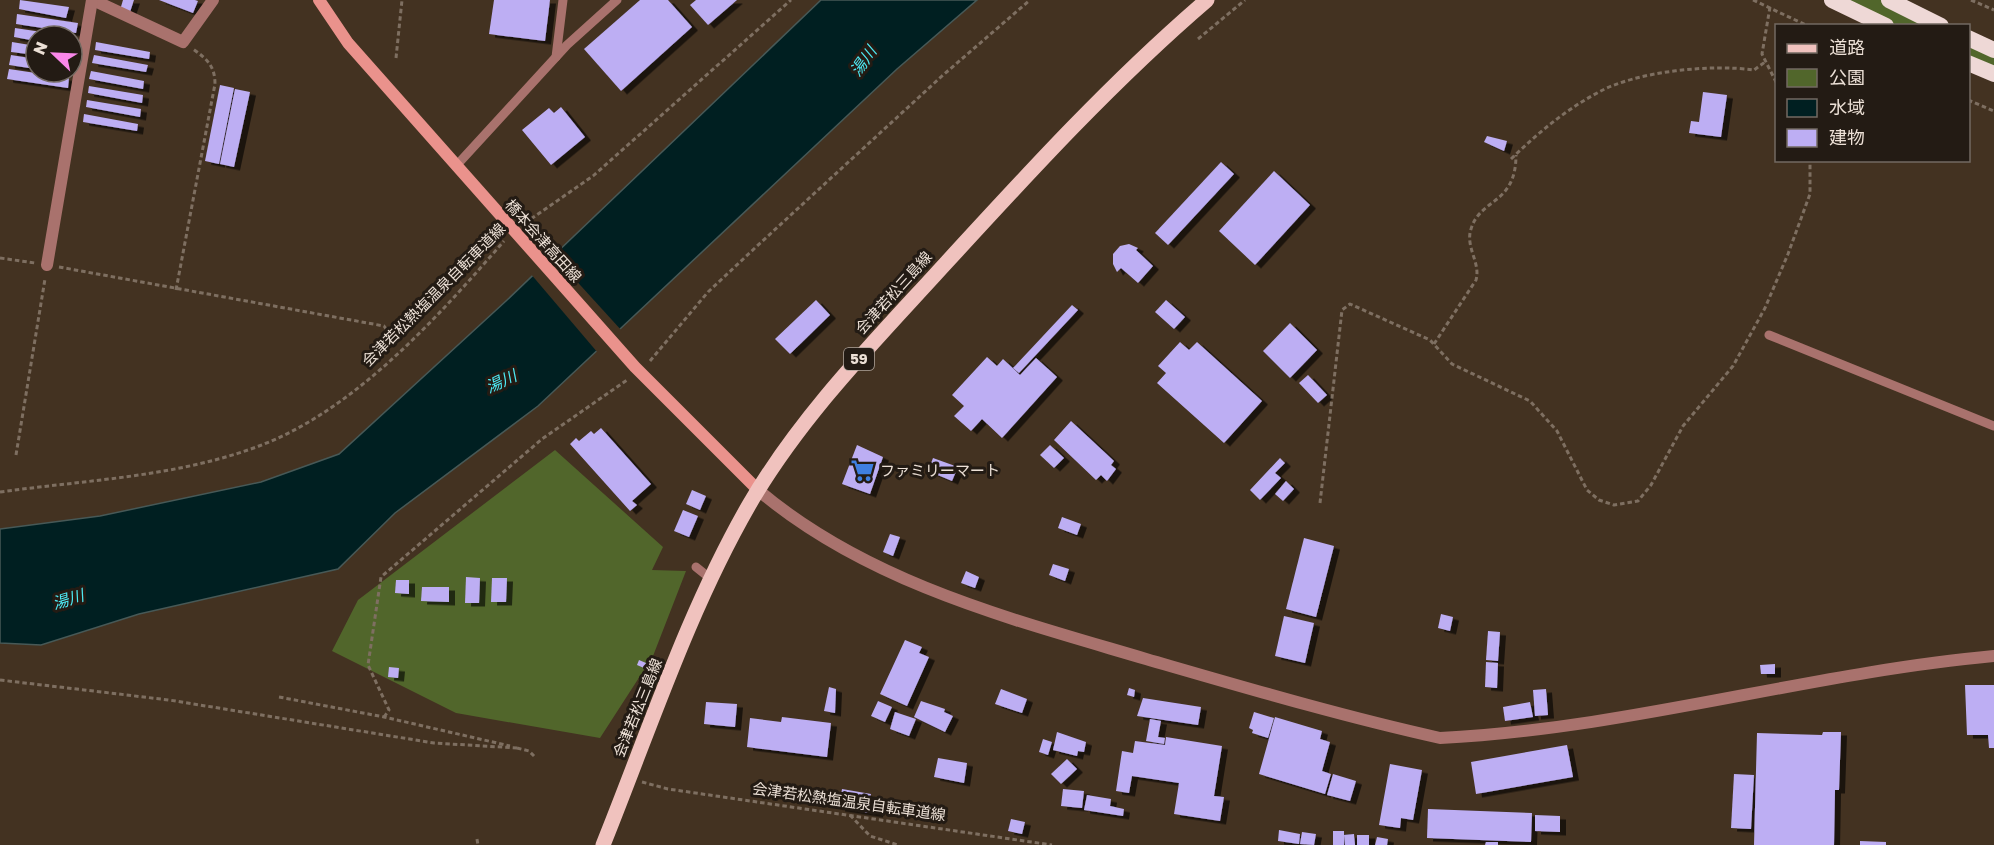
<svg xmlns="http://www.w3.org/2000/svg" width="1994" height="845" font-family="'Golos Text','Noto Sans JP',sans-serif">
	<defs>
		<filter id="shadow"><feDropShadow dx="6" dy="3.5" stdDeviation="0" flood-color="#0009"/></filter>
	</defs>
	<rect width="100%" height="100%" fill="#433221"/>
	<g fill="#51662b">
		<polygon points="1840,0 1888,0 1940,25 1894,25"/>
		<polygon points="1968,39 1994,50 1994,72 1969,61"/>
		<polygon points="555,450 663,547 652,570 686,571 653,656 600,738 456,713 332,651 358,600"/>
	</g>
	<polygon fill="#001f21" stroke="#475957" stroke-width="1.5" points="821,0 977,0 897,69 538,406 395,513 338,569 139,614 41,645 0,643 0,529 100,516 261,482 339,454 506,301"/>
	<polygon fill="#433221" points="551,253 622,331 598,353 530,273"/>
	<g fill="#bdaef3" filter="url(#shadow)">
		<polygon points="20,0 69,7 66,18 19,9"/>
		<polygon points="123,0 134,0 130,12 120,10"/>
		<polygon points="159,0 195,0 198,1 193,13"/>
		<polygon points="494,0 550,0 545,41 489,34"/>
		<polygon points="640,0 668,0 692,27 621,91 584,49"/>
		<polygon points="696,0 737,0 708,25 690,5"/>
		<polygon points="17,14 78,23 76,33 16,24"/>
		<polygon points="15,28 62,35 62,36 36,36 36,41 14,37"/>
		<polygon points="12,42 36,46 36,55 11,52"/>
		<polygon points="96,42 150,52 149,59 95,50"/>
		<polygon points="11,55 36,59 36,69 9,65"/>
		<polygon points="94,55 148,65 146,72 92,63"/>
		<polygon points="9,69 69,78 68,88 7,79"/>
		<polygon points="91,71 144,81 143,89 89,79"/>
		<polygon points="220,85 234,88 219,164 205,161"/>
		<polygon points="89,86 143,95 142,103 88,93"/>
		<polygon points="235,89 250,92 234,167 220,164"/>
		<polygon points="1703,92 1727,95 1721,137 1689,133 1691,121 1699,122"/>
		<polygon points="87,100 141,109 140,117 86,107"/>
		<polygon points="561,107 585,137 551,165 522,130 549,108 554,113"/>
		<polygon points="84,114 138,124 137,131 83,122"/>
		<polygon points="1487,136 1507,141 1504,151 1484,142"/>
		<polygon points="1221,162 1234,174 1168,245 1155,233"/>
		<polygon points="1274,171 1310,205 1255,265 1219,231"/>
		<polygon points="1129,244 1138,248 1136,250 1153,266 1138,283 1121,268 1117,272 1113,264 1113,254 1120,246"/>
		<polygon points="816,300 830,315 790,354 775,339"/>
		<polygon points="1166,300 1185,317 1174,329 1155,312"/>
		<polygon points="1072,305 1078,310 1019,373 1013,368"/>
		<polygon points="1290,323 1317,350 1290,378 1263,351"/>
		<polygon points="1180,342 1189,350 1197,342 1262,401 1224,443 1157,383 1166,373 1158,366"/>
		<polygon points="987,357 997,366 1003,359 1020,375 1036,358 1057,377 1002,438 982,419 971,431 954,416 964,406 952,395"/>
		<polygon points="1308,375 1327,395 1318,403 1299,383"/>
		<polygon points="1071,421 1114,461 1111,465 1116,469 1107,481 1101,475 1096,480 1054,440"/>
		<polygon points="601,428 651,484 632,501 637,505 630,511 570,444 576,438 579,441 591,431 594,434"/>
		<polygon points="857,445 883,457 870,494 842,484"/>
		<polygon points="1050,445 1064,458 1054,468 1040,455"/>
		<polygon points="933,458 958,467 952,481 928,471"/>
		<polygon points="1280,458 1285,463 1275,473 1281,478 1260,500 1250,490"/>
		<polygon points="1286,481 1294,489 1283,501 1275,494"/>
		<polygon points="692,490 706,496 700,510 686,504"/>
		<polygon points="683,510 698,516 689,537 674,531"/>
		<polygon points="1062,517 1081,524 1077,535 1058,528"/>
		<polygon points="890,534 900,537 893,556 883,552"/>
		<polygon points="1304,538 1334,546 1316,617 1286,609"/>
		<polygon points="1053,564 1069,569 1065,581 1049,575"/>
		<polygon points="966,571 979,577 975,588 961,583"/>
		<polygon points="466,577 480,578 479,603 465,603"/>
		<polygon points="492,578 507,578 506,602 491,602"/>
		<polygon points="396,580 409,580 409,594 395,593"/>
		<polygon points="422,587 449,587 449,602 421,601"/>
		<polygon points="1441,614 1453,617 1450,631 1438,628"/>
		<polygon points="1284,616 1314,623 1305,663 1275,656"/>
		<polygon points="1488,631 1500,632 1498,661 1486,660"/>
		<polygon points="905,640 922,647 919,653 929,657 907,706 880,694"/>
		<polygon points="639,660 646,663 644,668 637,665"/>
		<polygon points="1486,662 1498,663 1497,688 1485,687"/>
		<polygon points="1775,664 1775,674 1761,674 1760,665"/>
		<polygon points="389,667 399,668 398,678 388,677"/>
		<polygon points="1965,685 1994,685 1994,748 1989,748 1988,735 1967,735"/>
		<polygon points="829,687 836,689 835,713 824,711"/>
		<polygon points="1129,688 1135,690 1134,697 1127,695"/>
		<polygon points="1001,689 1027,699 1022,713 995,704"/>
		<polygon points="1546,689 1548,715 1535,716 1533,690"/>
		<polygon points="1143,698 1201,707 1198,725 1137,716"/>
		<polygon points="878,701 892,707 885,722 871,716"/>
		<polygon points="921,701 945,709 944,712 953,716 945,732 914,717"/>
		<polygon points="706,702 737,704 735,727 704,724"/>
		<polygon points="1530,702 1533,717 1505,721 1503,707"/>
		<polygon points="895,712 916,719 909,736 890,729"/>
		<polygon points="1254,712 1274,718 1268,738 1252,733 1253,730 1249,728"/>
		<polygon points="782,717 831,723 827,757 747,747 750,718 781,722"/>
		<polygon points="1275,717 1322,731 1320,739 1330,742 1322,771 1331,774 1325,794 1259,774"/>
		<polygon points="1150,719 1161,721 1158,737 1165,738 1164,744 1146,741"/>
		<polygon points="1057,732 1086,742 1084,752 1078,751 1077,756 1053,750"/>
		<polygon points="1823,732 1841,732 1839,790 1835,790 1834,845 1754,845 1757,733 1822,735"/>
		<polygon points="1166,737 1222,746 1214,796 1224,797 1220,821 1174,814 1179,783 1132,776 1129,793 1116,791 1122,751 1133,753 1135,741 1165,745"/>
		<polygon points="1043,739 1052,742 1048,755 1039,752"/>
		<polygon points="1567,745 1573,777 1476,794 1471,762"/>
		<polygon points="938,758 967,763 964,783 934,777"/>
		<polygon points="1067,759 1077,769 1061,784 1051,774"/>
		<polygon points="1390,764 1422,770 1413,820 1401,818 1400,828 1379,825"/>
		<polygon points="1333,774 1356,781 1350,801 1327,795"/>
		<polygon points="1734,774 1754,775 1751,829 1731,828"/>
		<polygon points="842,789 871,794 870,801 879,802 877,814 839,808"/>
		<polygon points="1063,789 1084,791 1082,808 1061,806"/>
		<polygon points="1087,795 1111,799 1110,806 1124,809 1123,816 1084,810"/>
		<polygon points="1428,809 1532,813 1531,842 1427,838"/>
		<polygon points="1535,815 1560,816 1560,832 1535,831"/>
		<polygon points="1011,819 1025,822 1022,834 1008,831"/>
		<polygon points="1279,830 1300,834 1299,844 1278,841"/>
		<rect x="1333" y="831" width="11" height="14"/>
		<polygon points="1302,832 1316,834 1314,845 1300,844"/>
		<polygon points="1354,834 1355,845 1345,845 1344,835"/>
		<rect x="1357" y="835" width="12" height="10"/>
		<polygon points="1377,837 1388,839 1387,845 1375,845"/>
		<polygon points="1860,841 1886,842 1886,845 1860,845"/>
		<polygon points="1486,842 1498,842 1498,845 1485,845"/>
	</g>
	<g fill="none" stroke-linecap="round" stroke-linejoin="round">
		<g stroke="#7e6f61" stroke-width="3" stroke-dasharray="4.5 3" stroke-linecap="butt">
			<polyline points="1753,0 1808,26"/>
			<polyline points="1971,0 1994,10"/>
			<polyline points="1770,7 1762,54 1776,82"/>
			<polyline points="1198,39 1245,0"/>
			<polyline points="396,58 402,0"/>
			<polyline points="1968,100 1994,111"/>
			<path d="M1511,159C1538,133 1565,110 1599,92C1637,71 1712,64 1754,70L1765,62"/>
			<polyline points="525,223 593,176 791,0"/>
			<polyline points="0,258 35,263"/>
			<polyline points="59,267 384,326 389,333 415,306"/>
			<path d="M176,290L215,84C215,66 207,59 193,49"/>
			<path d="M1434,344L1476,280C1481,263 1465,247 1471,229C1480,198 1516,205 1516,155"/>
			<polyline points="650,361 708,292 756,247 942,76 1030,0"/>
			<polyline points="16,455 45,279"/>
			<path d="M0,492C86,480 177,477 259,446C355,410 438,317 504,241"/>
			<polyline points="1320,503 1342,310 1350,304 1430,340 1452,364 1530,401 1557,431 1587,490 1599,500 1614,505 1638,501 1651,485 1683,426 1733,366 1765,308 1788,254 1810,194 1810,160"/>
			<polyline points="0,680 169,700 434,743 517,748"/>
			<polyline points="279,697 384,717 510,746"/>
			<polyline points="384,717 389,710 368,665 381,577 542,439 627,380"/>
			<polyline points="517,748 529,751 536,758"/>
			<polyline points="642,782 668,789 1052,845"/>
			<polyline points="850,815 870,836 898,845"/>
			<polyline points="477,839 478,845"/>
		</g>
		<g stroke="#a9726d" stroke-width="9">
			<polyline points="556,57 563,0"/>
			<polyline points="456,166 567,45 617,0"/>
			<polyline points="1769,335 1994,426"/>
			<polyline points="696,567 711,579"/>
		</g>
		<g stroke="#a9726d" stroke-width="12">
			<polyline points="93,0 183,42 213,0"/>
			<polyline points="47,265 92,0"/>
		</g>
		<path stroke="#a9726d" stroke-width="12" d="M758,490C868,583 1011,619 1146,659C1243,687 1341,716 1440,738C1627,729 1808,673 1994,656"/>
		<polyline stroke="#ea928c" stroke-width="12" points="319,0 348,43 635,367 758,490"/>
		<path stroke="#f0c2be" stroke-width="15" d="M603,845C649,731 688,611 749,505C799,419 869,347 935,275C1023,179 1109,84 1207,0"/>
		<g stroke="#eed8d6" stroke-width="16">
			<polyline points="1832,0 1886,26"/>
			<polyline points="1889,0 1941,26"/>
			<polyline points="1968,38 1994,50"/>
			<polyline points="1968,63 1994,74"/>
		</g>
	</g>
	<defs>
		<symbol id="supermarket-bare" viewBox="-9 -9 18 18"><path d="M-6-5.5h2.5l.6 2H6L4.5 2H-2.5L-4.4-4H-6ZM-1.5 3.2a1.3 1.3 0 1 0 .1 0ZM3 3.2a1.3 1.3 0 1 0 .1 0Z" fill="#3f7fe0" stroke="#231b14" stroke-width="2.5" paint-order="stroke"/></symbol>
	</defs>
	<g fill-rule="evenodd">
		<use href="#supermarket-bare" x="846" y="454" width="33" height="33"/>
	</g>
	<g text-anchor="middle" stroke-width="6" stroke-linejoin="round" paint-order="stroke">
		<rect fill="#231b14" stroke="#b0a59c" stroke-width="1.5" x="844" y="348" width="30" height="22" rx="4.5"/>
		<g font-size="14" font-weight="bold" fill="#ece0d6">
			<text x="859" y="364">59</text>
		</g>
		<g font-size="15" fill="#ece0d6" stroke="#231b14">
			<text transform="translate(543 241) rotate(48)" y="5">橋本会津高田線</text>
			<text transform="translate(894 293) rotate(-48)" y="5">会津若松三島線</text>
			<text transform="translate(434 295) rotate(-45)" y="5">会津若松熱塩温泉自転車道線</text>
			<text transform="translate(638 708) rotate(-68)" y="5">会津若松三島線</text>
			<text transform="translate(849 802) rotate(8)" y="5">会津若松熱塩温泉自転車道線</text>
		</g>
		<g font-size="15" fill="#ece0d6" stroke="#231b14" text-anchor="start">
			<text x="880" y="476">ファミリーマート</text>
		</g>
		<g font-size="16" font-style="italic" fill="#4de9f3" stroke="#231b14">
			<text transform="translate(863 61) rotate(-55)" y="6">湯川</text>
			<text transform="translate(501 381) rotate(-25)" y="6">湯川</text>
			<text transform="translate(68 599) rotate(-17)" y="6">湯川</text>
		</g>
	</g>
	<rect x="1775" y="24" width="195" height="138" fill="#231b14" stroke="#736a62" stroke-width="1.5"/>
	<rect x="1787" y="44" width="30" height="9" fill="#f0c2be" stroke="#736a62" stroke-width="1.5"/>
	<text x="1829" y="54" font-size="18" fill="#ece0d6">道路</text>
	<rect x="1787" y="69" width="30" height="18" fill="#51662b" stroke="#736a62" stroke-width="1.5"/>
	<text x="1829" y="84" font-size="18" fill="#ece0d6">公園</text>
	<rect x="1787" y="99" width="30" height="18" fill="#001f21" stroke="#736a62" stroke-width="1.5"/>
	<text x="1829" y="114" font-size="18" fill="#ece0d6">水域</text>
	<rect x="1787" y="129" width="30" height="18" fill="#bdaef3" stroke="#736a62" stroke-width="1.5"/>
	<text x="1829" y="144" font-size="18" fill="#ece0d6">建物</text>
	<g transform="translate(54 54) rotate(293)"><circle r="28" fill="#231b14" stroke="#736a62" stroke-width="1.5"/>
	<path d="M0-4.5L10 22L0 15L-10 22Z" fill="#f987e9"/>
	<text y="-9" font-size="16" font-weight="bold" text-anchor="middle" fill="#ece0d6">N</text>
	</g>
</svg>
